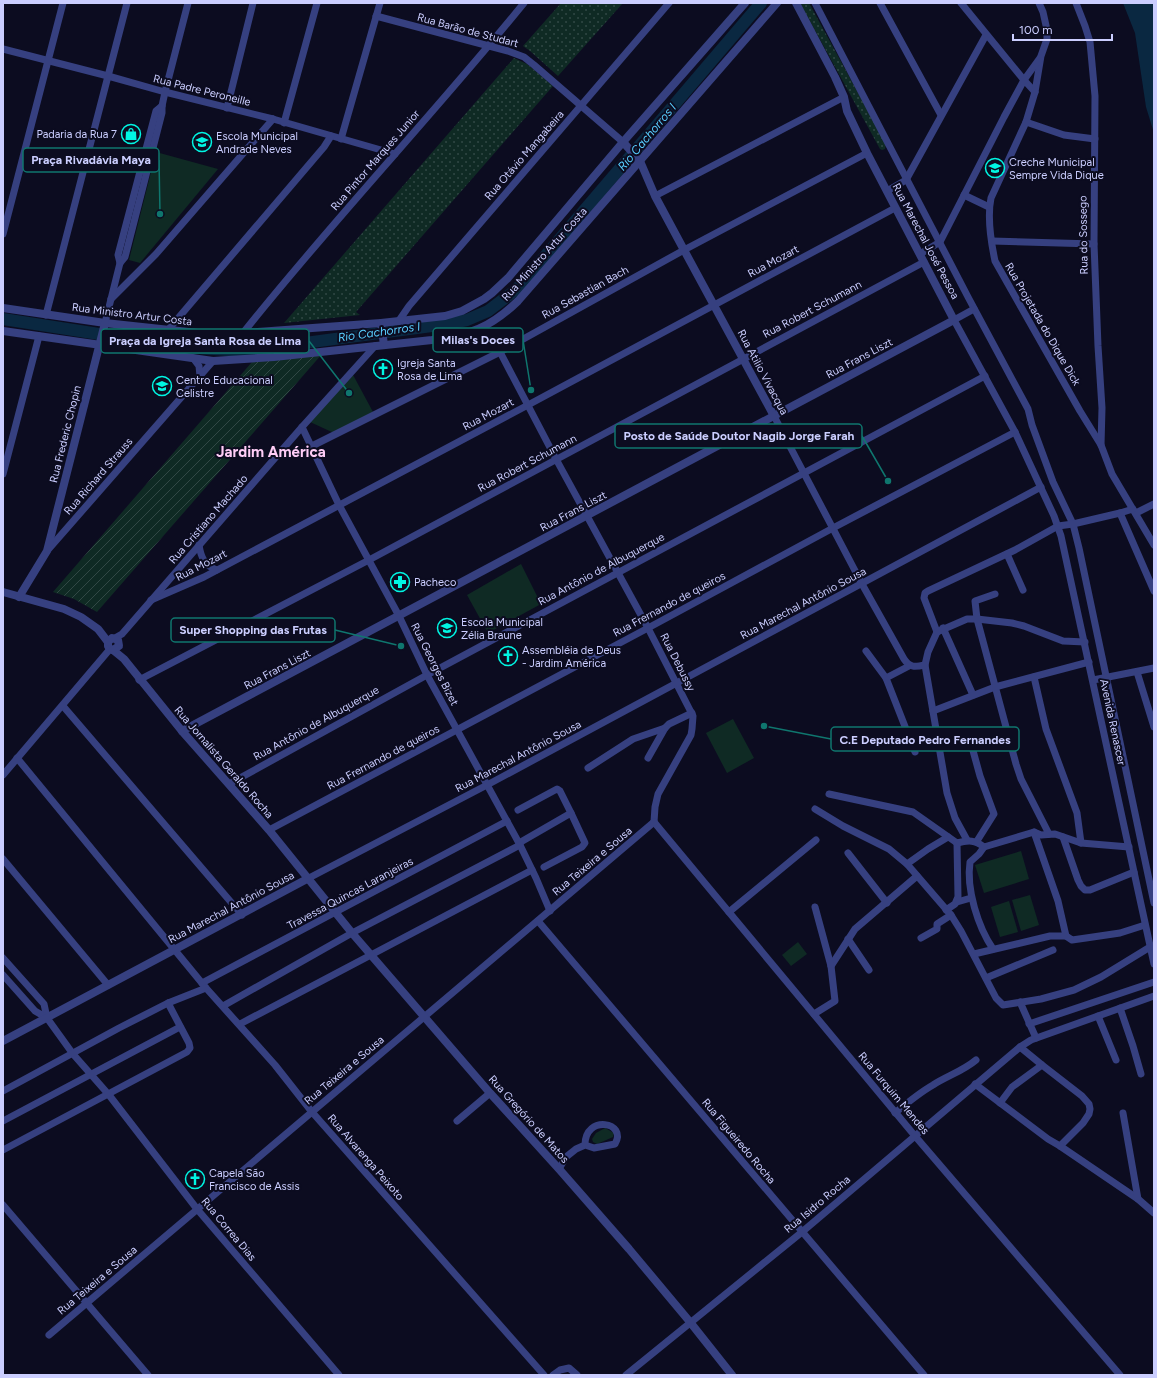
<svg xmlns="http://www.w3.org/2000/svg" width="1157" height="1378" font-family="Figtree,sans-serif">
	<defs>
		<pattern id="grass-dots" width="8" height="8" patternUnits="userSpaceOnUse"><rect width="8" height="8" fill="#0f2a24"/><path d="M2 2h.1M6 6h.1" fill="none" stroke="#314845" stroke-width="1.8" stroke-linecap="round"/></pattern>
		<pattern id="garden-furrows" width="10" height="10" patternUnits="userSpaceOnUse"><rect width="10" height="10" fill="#0f2a24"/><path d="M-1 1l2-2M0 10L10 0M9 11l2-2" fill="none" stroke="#314845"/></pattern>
	</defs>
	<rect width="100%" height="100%" fill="#0c0c20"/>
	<g fill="url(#grass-dots)">
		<polygon points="561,3 623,3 558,76 530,51 523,46"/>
		<polygon points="800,3 809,3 886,144 885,149 882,150 880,149"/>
		<polygon points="514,58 527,64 553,86 356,312 360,315 284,323"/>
	</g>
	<g fill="#0f2a24">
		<polygon points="156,152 218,169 140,263 129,260"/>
		<polygon points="352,373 373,412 334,433 310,422"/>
		<polygon points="521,564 541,604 488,633 467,595"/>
		<polygon points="1106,687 1113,716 1107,717 1101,688"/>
		<polygon points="733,719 754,758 727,773 706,733"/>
		<polygon points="1021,851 1029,879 984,893 975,865"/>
		<polygon points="1030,895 1039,925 1021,931 1012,900"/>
		<polygon points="1009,901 1018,932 1000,937 991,907"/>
		<polygon points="798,942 807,954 791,966 782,955"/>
		<polygon points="605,1128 614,1133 613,1137 597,1144 593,1142 592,1139 596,1133"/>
	</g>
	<polygon fill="url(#garden-furrows)" points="322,354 97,612 74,599 53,592 252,362"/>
	<polygon fill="#0a2841" points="1123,3 1154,3 1154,133 1146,107 1135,33"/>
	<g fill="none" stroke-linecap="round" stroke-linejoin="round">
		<polyline stroke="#0a2841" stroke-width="12" points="3,319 182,347 245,351 447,324 467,320 488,311 517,289 761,3"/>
		<g stroke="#364080" stroke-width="7">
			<polyline points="815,3 968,297 1028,409 1032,425 1053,482 1073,524 1079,548 1154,903"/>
			<polyline points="880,3 941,115"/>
			<polyline points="961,3 1024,80 1035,92"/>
			<path d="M1039,3L1043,12L1047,30V39L1041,56L1035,92L1026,122L991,198C987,217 991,242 995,261L1080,411L1101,445L1112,474L1154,545"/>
			<polyline points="1076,3 1085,26 1090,42 1095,96 1094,244 1098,346 1102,408 1101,445"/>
			<polyline points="376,16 508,51 524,57 534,65 623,142"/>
			<polyline points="3,49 108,76 165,92 273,119 395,154"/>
			<polyline points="227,108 253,3"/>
			<polyline points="1026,122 1064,135 1095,139"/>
			<polyline points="284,123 317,3"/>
			<polyline points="341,139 380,3"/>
			<polyline points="887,191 906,180 986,35"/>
			<polyline points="964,195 989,207"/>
			<polyline points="655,196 844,97"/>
			<polyline points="3,234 63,3"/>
			<polyline points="992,241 1094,244"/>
			<polyline points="920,254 940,242 1004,117 1024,80 1040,58"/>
			<polyline points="120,263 118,255 156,111 162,106"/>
			<polyline points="111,299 156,254 273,119"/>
			<polyline points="974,309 954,320 1015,432 1054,516 1061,536 1154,964"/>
			<polyline points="46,315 127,3"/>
			<polyline points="398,322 409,306 669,3"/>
			<polyline points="105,323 120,263 125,257 162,113 162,106 165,92 188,3"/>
			<polyline points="485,327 500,352 556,459 648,628 693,716 692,729 691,735 658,794 655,807 654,822"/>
			<polyline points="168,330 324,147 331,136"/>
			<path d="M243,333C333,220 433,115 524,3"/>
			<polyline points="193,358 199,366 200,376"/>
			<path d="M774,416L862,584L904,659C910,668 915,667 925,665"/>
			<polyline points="302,427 339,505 399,616 427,675 520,845 536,878 550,911"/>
			<polyline points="312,446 500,352 684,250 867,153"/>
			<polyline points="3,474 39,336"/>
			<polyline points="1120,513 1154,591"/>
			<polyline points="1136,513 1154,504"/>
			<path d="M199,545C201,558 205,566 217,570"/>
			<polyline points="47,551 213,361"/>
			<polyline points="1007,554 1023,590"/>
			<polyline points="995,594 975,601 977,619 1016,764 1021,779 1049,834"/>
			<polyline points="151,600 204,577 528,405 895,208"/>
			<polyline points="943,628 973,695"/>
			<polyline points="937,632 924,598 925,593 928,591 1015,550 1058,526 1073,524 1120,513 1133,509"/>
			<polyline points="937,632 928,652 925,665 947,793 955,818 967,840"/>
			<polyline points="937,632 967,619 977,619 1012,623 1024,626 1063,641 1085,642"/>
			<polyline points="115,638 122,634 302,427 375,346"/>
			<polyline points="866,651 886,678"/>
			<polyline points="909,666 886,678 915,752"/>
			<polyline points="1137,672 1154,727"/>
			<polyline points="1034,677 1046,729 1077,813 1081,843"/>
			<polyline points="139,680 369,560 924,262"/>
			<polyline points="1093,680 1154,668"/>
			<polyline points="63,706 242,915"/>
			<polyline points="933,711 995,687 1089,662"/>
			<polyline points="972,747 980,776 994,814 977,841"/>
			<polyline points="17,758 206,988 275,1065 312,1112 544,1375"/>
			<polyline points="648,758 665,728 669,724 692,713"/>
			<polyline points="588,768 633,739 665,728"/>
			<polyline points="3,775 110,649"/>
			<polyline points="229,784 427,675 985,376"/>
			<polyline points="829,794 913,812 957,843"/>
			<polyline points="815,809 843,826 889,849 907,864 951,915 961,931 996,998 1003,1005 1041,999 1074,990 1101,977 1150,947"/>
			<polyline points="518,810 557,789 560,791 571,813"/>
			<polyline points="654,822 915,1136 1120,1375"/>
			<polyline points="269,830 648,628 833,528 1015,432"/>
			<polyline points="1034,832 1058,901 1066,936"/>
			<polyline points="1063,837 1078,880 1081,886 1085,890 1090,890 1134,872"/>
			<polyline points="519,843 571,813 585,843 582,847 544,867"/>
			<path d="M957,843C969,840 975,840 984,847L1034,832L1041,835L1055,834L1081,843L1129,847"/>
			<path d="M984,847L979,854L970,862C966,889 978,927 993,949"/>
			<polyline points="848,853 887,903"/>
			<polyline points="3,859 108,985"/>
			<polyline points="907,864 928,849 948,837"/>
			<polyline points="307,879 487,785 1041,487"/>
			<polyline points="957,902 971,898"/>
			<polyline points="946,910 955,904 958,897 957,843"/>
			<polyline points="729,912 816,840"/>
			<polyline points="538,921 924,1375"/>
			<polyline points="921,938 937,929 937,924 951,915"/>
			<polyline points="848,939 869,970"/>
			<polyline points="974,954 1050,936 1066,936 1072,940 1086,938 1120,933 1145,925"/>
			<polyline points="3,958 44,1004 47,1018 73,1054 109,1095 197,1209 339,1375"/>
			<polyline points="831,966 855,929 917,876"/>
			<polyline points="3,975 35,1011 47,1018"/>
			<polyline points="986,978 1053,950"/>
			<polyline points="202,983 507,821"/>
			<polyline points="1020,1002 1036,1038"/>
			<polyline points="223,1006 352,933 520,845"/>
			<polyline points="1120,1008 1133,1046 1141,1074"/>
			<polyline points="814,1014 835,1001 831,966 815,907"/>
			<polyline points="1098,1016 1116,1060"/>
			<polyline points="240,1024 532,870"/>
			<polyline points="1029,1024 1154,982"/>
			<polyline points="1020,1047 1042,1065 1082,1096 1089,1104 1090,1109 1089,1114 1083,1123 1060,1146"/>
			<polyline points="975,1084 1048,1139 1060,1146 1138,1199 1154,1213"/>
			<polyline points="3,1091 119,1028 168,1003 206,988"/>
			<polyline points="1000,1103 1012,1087 1042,1065"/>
			<path d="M895,1113C907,1103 919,1093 933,1085C947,1076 963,1071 976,1060"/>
			<polyline points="1123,1113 1138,1199"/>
			<polyline points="3,1121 180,1027"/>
			<polyline points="457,1121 490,1093"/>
			<polyline points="3,1150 187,1052 190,1048 189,1043 168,1003"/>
			<path d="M559,1169L566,1157L576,1149L585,1145L594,1148L615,1144C628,1122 585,1114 585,1145"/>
			<polyline points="3,1205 148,1375"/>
			<polyline points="49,1335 654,822"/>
			<polyline points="553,1375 560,1370 569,1368 577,1375"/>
			<polyline points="626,1375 802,1232 1020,1047 1031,1040 1154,996"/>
		</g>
		<g stroke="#364080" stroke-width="8">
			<polyline points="623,142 640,161 655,196 684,250 774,416"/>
			<polyline points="3,308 105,323 207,334 243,333 381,323 445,316 462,311 484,299 492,293 508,278 623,142 745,3"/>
			<polyline points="381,323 384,345"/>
			<path d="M3,331L213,361L274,357L432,340C470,335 490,328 518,301L777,3"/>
			<polyline points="3,592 64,609 81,617 98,629 108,642 108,646 110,649 113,650 124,659 182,731 269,830 352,933 490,1093 559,1169 629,1249 690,1322 732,1375"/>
			<polyline points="19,597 47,551 105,323"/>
			<polyline points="108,642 112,638 118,640 119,646 113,650"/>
			<polyline points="182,731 954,320 867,153 847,111 844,97 835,77 796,3"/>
			<polyline points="3,1041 307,879"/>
		</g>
	</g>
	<defs>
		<symbol id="shop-ring" viewBox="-11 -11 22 22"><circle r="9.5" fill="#0c0c20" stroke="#00f6e3" stroke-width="1.5"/><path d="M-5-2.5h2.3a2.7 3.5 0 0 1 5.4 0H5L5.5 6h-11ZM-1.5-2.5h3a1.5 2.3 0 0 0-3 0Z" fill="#00f6e3"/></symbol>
		<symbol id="school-ring" viewBox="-11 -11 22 22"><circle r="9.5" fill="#0c0c20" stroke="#00f6e3" stroke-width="1.5"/><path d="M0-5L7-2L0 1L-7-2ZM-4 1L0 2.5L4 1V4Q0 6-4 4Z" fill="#00f6e3"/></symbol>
		<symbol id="church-ring" viewBox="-11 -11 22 22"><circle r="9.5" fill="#0c0c20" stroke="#00f6e3" stroke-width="1.5"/><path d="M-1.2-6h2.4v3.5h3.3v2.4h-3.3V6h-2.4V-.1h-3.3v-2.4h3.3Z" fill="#00f6e3"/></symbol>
		<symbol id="pharmacy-ring" viewBox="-11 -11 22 22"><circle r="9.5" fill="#0c0c20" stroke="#00f6e3" stroke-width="1.5"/><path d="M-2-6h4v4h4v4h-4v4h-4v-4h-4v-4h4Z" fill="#00f6e3"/></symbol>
	</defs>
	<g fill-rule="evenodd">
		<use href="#shop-ring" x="120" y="123" width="22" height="22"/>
		<use href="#school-ring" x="191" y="131" width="22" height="22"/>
		<use href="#school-ring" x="984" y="157" width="22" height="22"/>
		<use href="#church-ring" x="372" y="358" width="22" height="22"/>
		<use href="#school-ring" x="151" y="375" width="22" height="22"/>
		<use href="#pharmacy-ring" x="389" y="571" width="22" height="22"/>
		<use href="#school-ring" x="436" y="617" width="22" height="22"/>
		<use href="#church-ring" x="497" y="645" width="22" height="22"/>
		<use href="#church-ring" x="184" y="1168" width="22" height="22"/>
	</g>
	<g text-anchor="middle" stroke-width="4" stroke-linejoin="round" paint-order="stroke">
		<g font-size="11" fill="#cbceff" stroke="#0c0c20">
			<text transform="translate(468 30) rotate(15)" y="4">Rua Barão de Studart</text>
			<text transform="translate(202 90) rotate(14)" y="4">Rua Padre Peroneille</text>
			<text transform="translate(524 155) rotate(-49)" y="4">Rua Otávio Mangabeira</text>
			<text transform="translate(375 160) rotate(-49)" y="4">Rua Pintor Marques Junior</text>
			<text transform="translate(1083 235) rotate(-91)" y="4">Rua do Sossego</text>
			<text transform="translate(926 241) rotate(62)" y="4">Rua Marechal José Pessoa</text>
			<text transform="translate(544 254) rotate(-48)" y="4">Rua Ministro Artur Costa</text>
			<text transform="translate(773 261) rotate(-28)" y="4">Rua Mozart</text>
			<text transform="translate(585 292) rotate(-29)" y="4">Rua Sebastian Bach</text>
			<text transform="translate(812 309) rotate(-28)" y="4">Rua Robert Schumann</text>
			<text transform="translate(132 314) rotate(7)" y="4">Rua Ministro Artur Costa</text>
			<text transform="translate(1043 324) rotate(60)" y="4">Rua Projetada do Dique Dick</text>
			<text transform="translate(859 358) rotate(-28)" y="4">Rua Frans Liszt</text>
			<text transform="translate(763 372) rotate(62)" y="4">Rua Atilio Vivacqua</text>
			<text transform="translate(488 414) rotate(-28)" y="4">Rua Mozart</text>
			<text transform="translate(65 434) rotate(-76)" y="4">Rua Frederic Chopin</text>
			<text transform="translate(527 463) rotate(-28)" y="4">Rua Robert Schumann</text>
			<text transform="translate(98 476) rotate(-49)" y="4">Rua Richard Strauss</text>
			<text transform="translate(573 511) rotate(-28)" y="4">Rua Frans Liszt</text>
			<text transform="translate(208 519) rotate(-49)" y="4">Rua Cristiano Machado</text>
			<text transform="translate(201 565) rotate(-27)" y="4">Rua Mozart</text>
			<text transform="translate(601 569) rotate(-28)" y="4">Rua Antônio de Albuquerque</text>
			<text transform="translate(803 603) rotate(-28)" y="4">Rua Marechal Antônio Sousa</text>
			<text transform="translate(669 604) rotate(-28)" y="4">Rua Frernando de queiros</text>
			<text transform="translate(678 662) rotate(63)" y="4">Rua Debussy</text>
			<text transform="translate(435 664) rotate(63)" y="4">Rua Georges Bizet</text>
			<text transform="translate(277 669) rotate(-28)" y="4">Rua Frans Liszt</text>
			<text transform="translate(1113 722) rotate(78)" y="4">Avenida Renascer</text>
			<text transform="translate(316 723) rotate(-29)" y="4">Rua Antônio de Albuquerque</text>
			<text transform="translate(518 756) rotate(-28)" y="4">Rua Marechal Antônio Sousa</text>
			<text transform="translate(383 757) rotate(-28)" y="4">Rua Frernando de queiros</text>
			<text transform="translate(224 762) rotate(49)" y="4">Rua Jornalista Geraldo Rocha</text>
			<text transform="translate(592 861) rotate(-40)" y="4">Rua Teixeira e Sousa</text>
			<text transform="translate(350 893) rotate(-28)" y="4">Travessa Quincas Laranjeiras</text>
			<text transform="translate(231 907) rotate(-28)" y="4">Rua Marechal Antônio Sousa</text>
			<text transform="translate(344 1070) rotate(-40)" y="4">Rua Teixeira e Sousa</text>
			<text transform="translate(894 1093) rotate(50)" y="4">Rua Furquim Mendes</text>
			<text transform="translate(529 1119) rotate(48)" y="4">Rua Gregório de Matos</text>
			<text transform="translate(739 1141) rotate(50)" y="4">Rua Figueiredo Rocha</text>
			<text transform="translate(366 1157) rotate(49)" y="4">Rua Alvarenga Peixoto</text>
			<text transform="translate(817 1204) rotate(-40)" y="4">Rua Isidro Rocha</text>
			<text transform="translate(229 1229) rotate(50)" y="4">Rua Correa Dias</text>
			<text transform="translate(97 1280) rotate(-40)" y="4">Rua Teixeira e Sousa</text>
		</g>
		<g font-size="11" fill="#cbceff" stroke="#0c0c20" text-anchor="start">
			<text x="117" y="138" text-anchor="end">Padaria da Rua 7</text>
			<text x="216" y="140">Escola Municipal<tspan x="216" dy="13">Andrade Neves</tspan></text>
			<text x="1009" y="166">Creche Municipal<tspan x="1009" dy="13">Sempre Vida Dique</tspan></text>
			<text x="397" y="367">Igreja Santa<tspan x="397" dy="13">Rosa de Lima</tspan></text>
			<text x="176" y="384">Centro Educacional<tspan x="176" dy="13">Celistre</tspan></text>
			<text x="414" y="586">Pacheco</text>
			<text x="461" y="626">Escola Municipal<tspan x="461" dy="13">Zélia Braune</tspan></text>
			<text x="522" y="654">Assembléia de Deus<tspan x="522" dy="13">- Jardim América</tspan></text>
			<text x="209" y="1177">Capela São<tspan x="209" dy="13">Francisco de Assis</tspan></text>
		</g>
		<g font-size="12" font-style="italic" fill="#59cfff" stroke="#0c0c20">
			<text transform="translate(647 137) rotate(-50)" y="4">Rio Cachorros I</text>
			<text transform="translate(379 332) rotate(-8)" y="4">Rio Cachorros I</text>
		</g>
		<g font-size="15" font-weight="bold" fill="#ffcdf6" stroke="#0c0c20">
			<text x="271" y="457">Jardim América</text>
		</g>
	</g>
	<path fill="none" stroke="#0f766e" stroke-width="1.5" d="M160 214L159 160M531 390L523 340M349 393L309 341M888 481L862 436M401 646L335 630M764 726L831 739"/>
	<g fill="#0f766e" stroke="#0c0c20" stroke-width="1.5">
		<circle cx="160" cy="214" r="4"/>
		<circle cx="531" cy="390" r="4"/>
		<circle cx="349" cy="393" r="4"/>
		<circle cx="888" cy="481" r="4"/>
		<circle cx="401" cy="646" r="4"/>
		<circle cx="764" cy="726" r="4"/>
	</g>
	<g fill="#0c0c20" stroke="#0f766e" stroke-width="1.5">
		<rect x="23" y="148" width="136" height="24" rx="4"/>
		<rect x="433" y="328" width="90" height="24" rx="4"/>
		<rect x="101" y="329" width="208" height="24" rx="4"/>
		<rect x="615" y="424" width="247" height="24" rx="4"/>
		<rect x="171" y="618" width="164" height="24" rx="4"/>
		<rect x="831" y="727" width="188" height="24" rx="4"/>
	</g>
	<g font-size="12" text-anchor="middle" font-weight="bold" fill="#cbceff">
		<text x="91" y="164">Praça Rivadávia Maya</text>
		<text x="478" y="344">Milas's Doces</text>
		<text x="205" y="345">Praça da Igreja Santa Rosa de Lima</text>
		<text x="739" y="440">Posto de Saúde Doutor Nagib Jorge Farah</text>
		<text x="253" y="634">Super Shopping das Frutas</text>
		<text x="925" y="744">C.E Deputado Pedro Fernandes</text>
	</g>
	<rect width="1157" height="1378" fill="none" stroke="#cbceff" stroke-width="8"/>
	<path d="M1013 34v6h99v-6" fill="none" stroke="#cbceff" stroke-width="2"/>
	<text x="1019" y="34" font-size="12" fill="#cbceff" stroke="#0c0c20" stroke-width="3" paint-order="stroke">100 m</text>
</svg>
